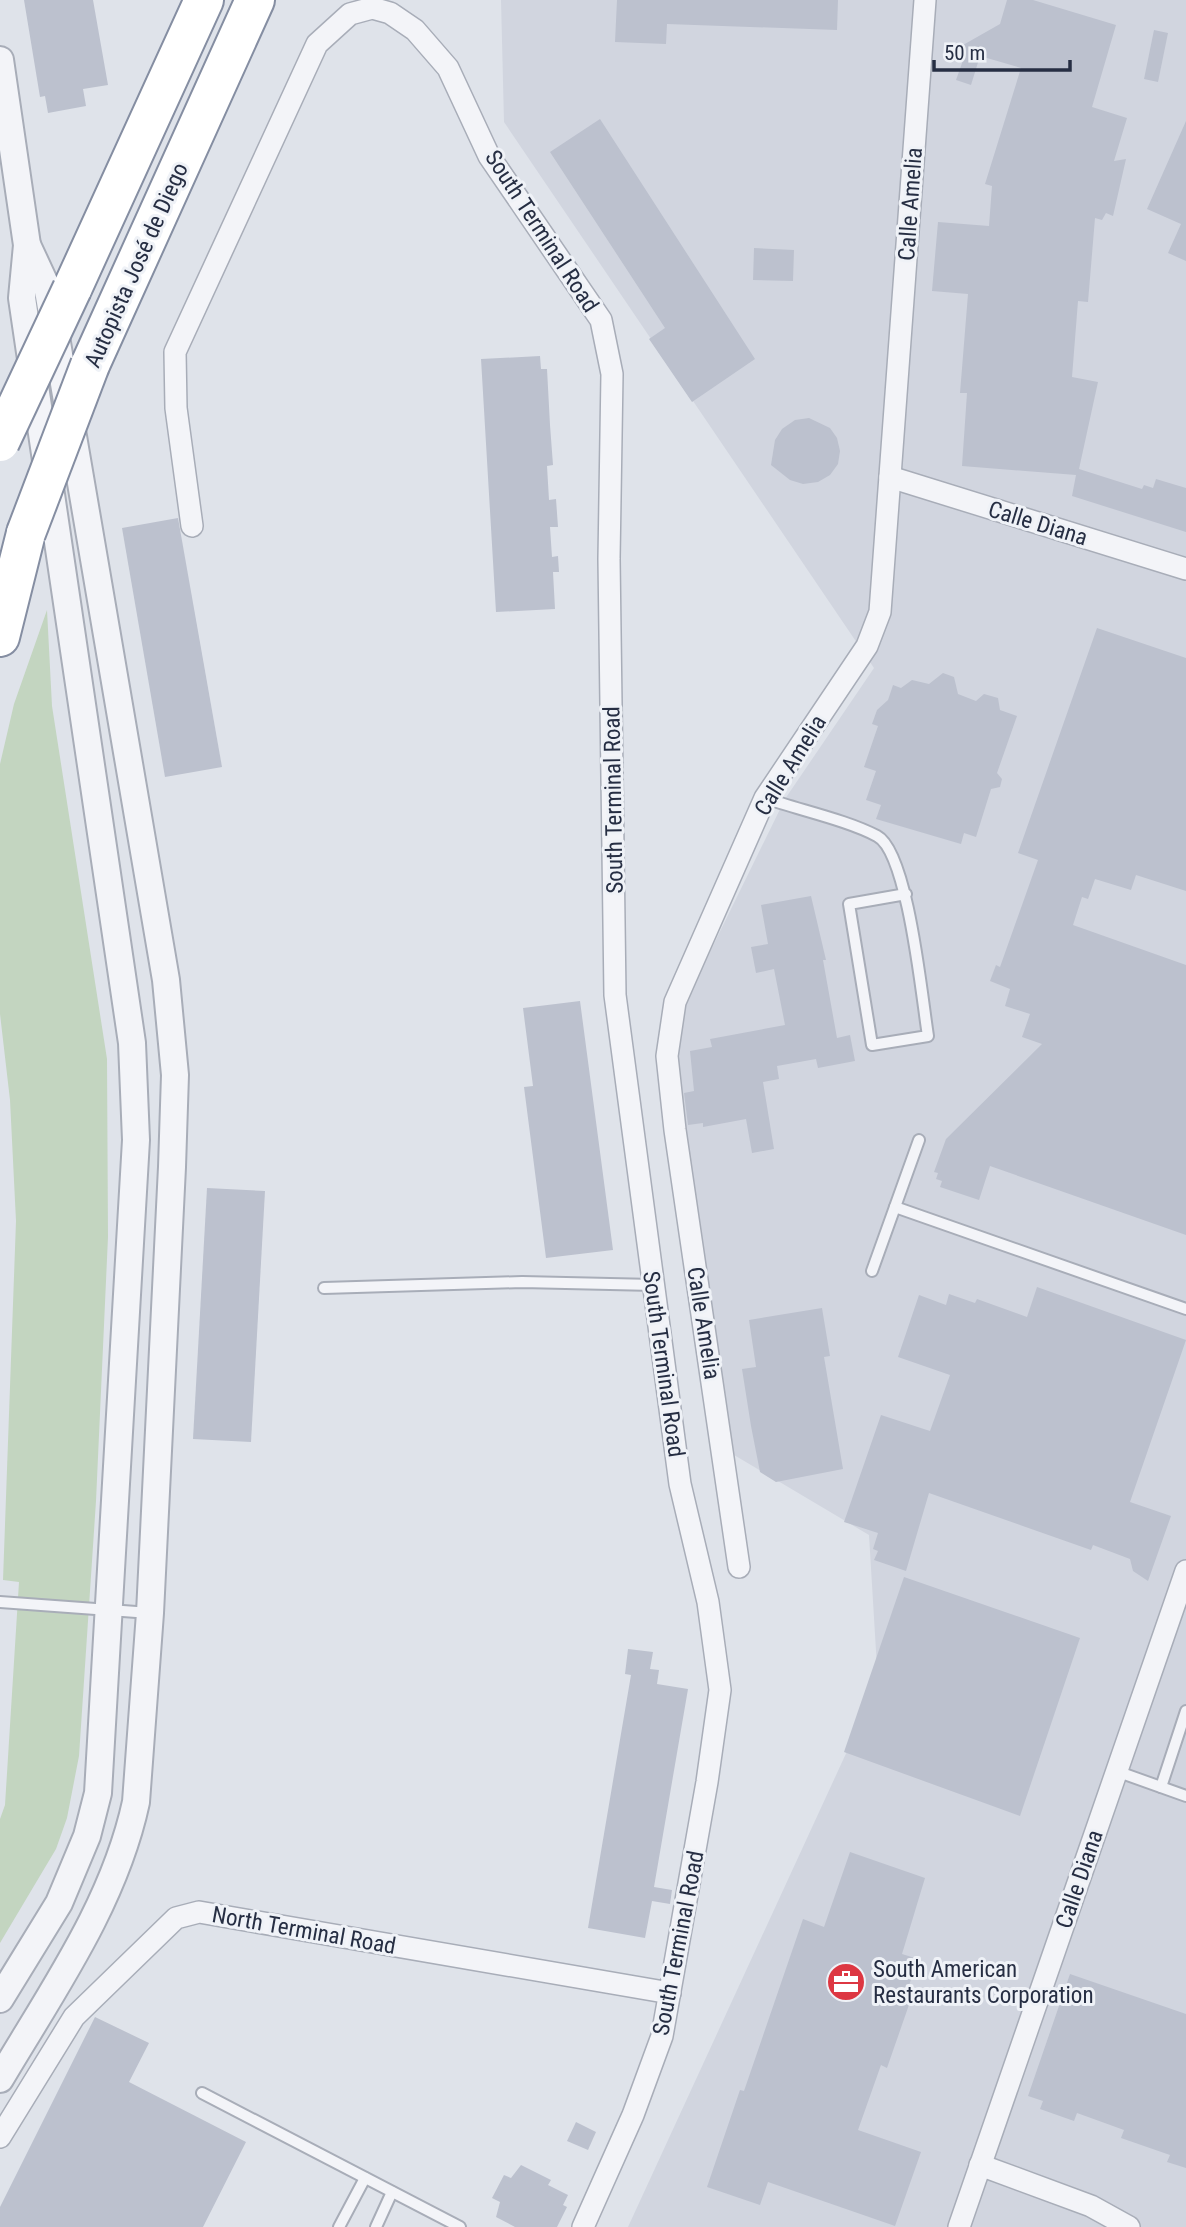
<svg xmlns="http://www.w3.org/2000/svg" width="1186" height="2227" font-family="'Roboto Condensed',sans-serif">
	<rect width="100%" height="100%" fill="#dfe3ea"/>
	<polygon fill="#d1d5df" points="501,0 1186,0 1186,2227 628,2227 878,1684 869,1535 729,1452 675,1087 682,1009 785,799 874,668 504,122"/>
	<polygon fill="#c3d5c0" points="47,610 52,706 107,1059 108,1237 96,1501 79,1756 67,1818 56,1849 0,1943 0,1819 5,1805 19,1582 3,1580 16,1221 10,1100 0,1014 0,764 14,704"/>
	<g fill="#bcc1ce">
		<polygon points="24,0 93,0 108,85 83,89 86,106 48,113 45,96 40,97"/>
		<polygon points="617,0 838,0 837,30 667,24 666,44 615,42"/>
		<polygon points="1007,0 1033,0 1116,25 1092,107 1127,118 1114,161 1126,159 1113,216 1106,213 1102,220 1095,218 1088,302 1078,301 1072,377 1098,382 1079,469 1142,489 1144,485 1153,488 1156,479 1186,488 1186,532 1072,496 1076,475 962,466 967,393 960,393 968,294 932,291 938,222 989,226 992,186 985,184 1021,68 980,56 971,85 956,80 966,52 956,49 1000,24"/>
		<polygon points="1154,30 1168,33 1158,82 1144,79"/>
		<polygon points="600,119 755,359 692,402 649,339 665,328 550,152"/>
		<polygon points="1186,121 1186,261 1168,253 1181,224 1147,209"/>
		<polygon points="754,248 794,250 793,281 753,280"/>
		<polygon points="540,356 541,369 547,369 550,425 553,465 547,466 549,500 556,499 558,527 550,527 552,557 558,556 559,572 553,572 555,609 496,612 481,359"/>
		<polygon points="809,418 830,428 837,438 840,451 838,464 830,475 818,482 803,484 790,480 771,465 775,440 782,429 795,420"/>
		<polygon points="178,518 222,767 165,777 122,528"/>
		<polygon points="1097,628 1186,658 1186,891 1136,875 1131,890 1095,879 1088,899 1082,897 1073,925 1186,965 1186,1235 990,1166 979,1200 940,1187 942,1181 936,1179 938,1173 934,1172 946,1139 1042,1044 1022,1037 1030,1014 1005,1006 1010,989 990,981 996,965 1000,967 1038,860 1018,853"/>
		<polygon points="943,673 954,677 958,694 976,701 984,694 998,698 1000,710 1017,716 997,773 1002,779 1000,787 991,789 976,837 964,833 961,844 876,819 881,805 866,800 876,771 864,767 878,726 872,724 877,710 888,700 893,685 901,688 912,680 929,684"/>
		<polygon points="811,896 826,960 823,960 837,1038 850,1035 855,1061 818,1068 816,1059 777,1066 779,1079 763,1082 774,1149 752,1153 746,1119 703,1127 703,1123 688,1125 684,1093 694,1091 690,1051 712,1047 710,1039 785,1025 774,969 756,973 751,947 768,944 761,905"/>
		<polygon points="580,1001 613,1250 546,1258 524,1087 533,1086 523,1008"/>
		<polygon points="207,1188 265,1191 251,1442 193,1439"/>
		<polygon points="1037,1287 1186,1340 1130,1502 1171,1516 1148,1581 1133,1571 1130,1559 1093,1545 1091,1550 929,1493 906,1571 874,1560 878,1551 873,1549 878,1533 844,1522 881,1415 930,1431 950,1375 898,1357 919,1295 946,1305 949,1294 975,1303 977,1299 1027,1317"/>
		<polygon points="822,1308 830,1356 824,1357 843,1469 776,1482 760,1472 751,1426 742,1369 756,1367 749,1320"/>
		<polygon points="904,1577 1080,1638 1020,1816 844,1752"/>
		<polygon points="628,1649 653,1652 650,1669 659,1670 657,1684 688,1689 654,1887 672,1890 670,1904 652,1901 645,1938 588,1928 631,1675 625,1674"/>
		<polygon points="850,1852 925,1878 902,1954 918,1959 905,1997 911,1999 887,2068 881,2065 858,2130 921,2152 895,2226 768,2182 760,2205 707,2187 740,2090 744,2091 803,1919 824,1927"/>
		<polygon points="1070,1974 1186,2014 1186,2168 1167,2162 1170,2155 1121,2138 1124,2130 1077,2113 1074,2121 1040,2109 1043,2101 1028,2096"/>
		<polygon points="95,2017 149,2043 129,2082 246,2142 203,2227 0,2227 0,2207"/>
		<polygon points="576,2122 596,2132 588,2150 567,2141"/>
		<polygon points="521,2165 551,2180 548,2185 568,2195 563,2205 567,2207 557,2227 515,2227 496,2217 500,2202 492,2198 504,2175 511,2178"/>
	</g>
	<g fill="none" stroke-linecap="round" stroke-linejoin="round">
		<defs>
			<g id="service">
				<path d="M765,798C799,810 847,820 877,836C908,852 922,999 928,1036L872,1045L849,904L906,894"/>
				<polyline points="895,1207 1186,1309"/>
				<polyline points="872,1271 919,1140"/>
				<polyline points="324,1288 522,1282 654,1285"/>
				<polyline points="0,1602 150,1613"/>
				<polyline points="1116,1771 1186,1796"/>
				<polyline points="1161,1787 1186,1711"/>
				<polyline points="202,2093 460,2227"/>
				<polyline points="339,2227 365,2178"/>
				<polyline points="376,2227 392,2192"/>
			</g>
			<g id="minor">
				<polyline points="890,477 1186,569"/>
				<polyline points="192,526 176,408 175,352 317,44 350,14 372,8 390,13 415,30 448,68 489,156 601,320 612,374 609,559 615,995 680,1484 708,1602 720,1690 707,1782 662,2036 633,2115 583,2227"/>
				<polyline points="739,1567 675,1130 667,1056 675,1002 765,798 867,646 880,612 925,0"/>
				<polyline points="0,2137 74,2017 176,1918 199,1912 670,1993"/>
				<polyline points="980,2165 1091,2206 1129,2227"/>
				<polyline points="959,2227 1186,1571"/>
			</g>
			<g id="tertiary">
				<polyline points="0,60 27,245 22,298 132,1043 136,1140 98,1793 87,1836 59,1903 0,1999"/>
				<path d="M0,2079C52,1991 114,1904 136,1802L150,1613L172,1167L175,1075L166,980L48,290L28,247"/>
			</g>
			<g id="motorway">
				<polyline points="72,289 204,0"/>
				<polyline points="90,365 255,0"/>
				<polyline points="0,637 26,533"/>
			</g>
		</defs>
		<use href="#service" stroke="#a8adb8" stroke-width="14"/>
		<use href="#minor" stroke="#a8adb8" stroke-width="24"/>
		<use href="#tertiary" stroke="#a8adb8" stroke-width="30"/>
		<use href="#motorway" stroke="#858ea2" stroke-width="42"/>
		<use href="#service" stroke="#f3f4f8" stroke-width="10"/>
		<use href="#minor" stroke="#f3f4f8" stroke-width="21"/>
		<use href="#tertiary" stroke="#f3f4f8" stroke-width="26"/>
		<use href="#motorway" stroke="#fff" stroke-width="38"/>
		<defs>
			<g id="motorway-bridge">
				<polyline points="0,442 72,289"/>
				<polyline points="26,533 90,365"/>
			</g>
		</defs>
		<use href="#motorway-bridge" stroke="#858ea2" stroke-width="42" stroke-linecap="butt"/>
		<use href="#motorway-bridge" stroke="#fff" stroke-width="38"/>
	</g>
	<defs>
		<symbol id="office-disc" viewBox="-11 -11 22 22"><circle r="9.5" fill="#dd3742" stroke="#eff2f7"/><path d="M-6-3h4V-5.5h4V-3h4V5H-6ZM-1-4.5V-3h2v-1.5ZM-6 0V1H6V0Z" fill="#fff"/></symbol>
	</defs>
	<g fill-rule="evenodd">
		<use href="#office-disc" x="824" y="1960" width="44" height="44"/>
	</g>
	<g text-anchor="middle" stroke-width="6" stroke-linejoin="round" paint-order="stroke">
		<g font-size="23" fill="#262e43" stroke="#eff2f7">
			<text transform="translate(910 204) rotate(-86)" y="8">Calle Amelia</text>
			<text transform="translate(542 231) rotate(57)" y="8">South Terminal Road</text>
			<text transform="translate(136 265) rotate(-66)" y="8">Autopista José de Diego</text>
			<text transform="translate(1038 523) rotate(17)" y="8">Calle Diana</text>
			<text transform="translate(790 765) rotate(-58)" y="8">Calle Amelia</text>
			<text transform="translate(613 800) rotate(-91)" y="8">South Terminal Road</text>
			<text transform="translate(704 1323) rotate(81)" y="8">Calle Amelia</text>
			<text transform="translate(664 1364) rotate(82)" y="8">South Terminal Road</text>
			<text transform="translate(1079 1879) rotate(-71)" y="8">Calle Diana</text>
			<text transform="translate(304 1930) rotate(10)" y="8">North Terminal Road</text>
			<text transform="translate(678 1943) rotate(-79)" y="8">South Terminal Road</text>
		</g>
		<g font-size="23" fill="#262e43" stroke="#eff2f7" text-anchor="start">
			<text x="873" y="1977">South American<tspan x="873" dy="26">Restaurants Corporation</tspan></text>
		</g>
	</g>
	<path d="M934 60v10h136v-10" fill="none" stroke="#262e43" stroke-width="3.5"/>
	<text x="944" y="60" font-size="21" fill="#262e43" stroke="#eff2f7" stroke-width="5" paint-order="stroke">50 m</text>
</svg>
